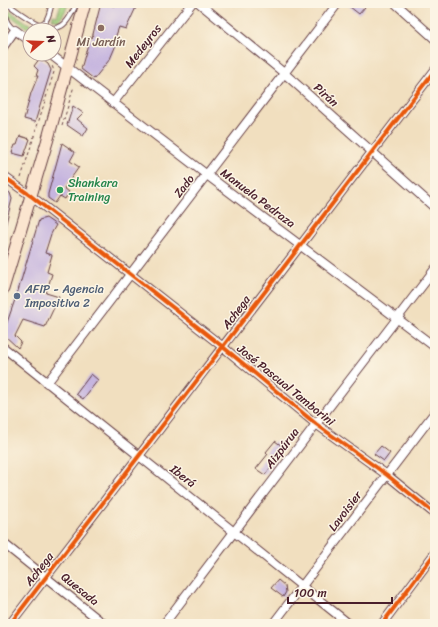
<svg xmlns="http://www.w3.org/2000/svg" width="438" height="627" font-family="Sriracha,sans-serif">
	<rect width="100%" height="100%" fill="#fcf5e5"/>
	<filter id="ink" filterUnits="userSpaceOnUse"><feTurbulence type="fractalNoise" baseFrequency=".025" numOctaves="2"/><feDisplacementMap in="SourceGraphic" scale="8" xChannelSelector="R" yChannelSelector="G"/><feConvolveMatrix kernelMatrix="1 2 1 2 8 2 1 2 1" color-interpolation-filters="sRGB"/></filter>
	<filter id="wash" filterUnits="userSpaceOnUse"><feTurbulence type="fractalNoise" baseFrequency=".012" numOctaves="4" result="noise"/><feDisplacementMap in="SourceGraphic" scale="16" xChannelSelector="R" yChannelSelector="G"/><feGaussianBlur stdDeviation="0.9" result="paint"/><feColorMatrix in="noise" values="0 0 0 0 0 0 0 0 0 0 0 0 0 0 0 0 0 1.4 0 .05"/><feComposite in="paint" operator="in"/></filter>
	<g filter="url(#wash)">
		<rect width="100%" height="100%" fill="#f1dfbf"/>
		<g fill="#9fce7c" stroke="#747654">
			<polygon points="61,3 68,3 66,10 59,21 52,19 53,15 57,16"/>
			<polygon points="10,11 38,30 30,30 12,17 9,20 8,15"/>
		</g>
		<g id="blocks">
			<g fill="#c6b5df">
				<polygon points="101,3 114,6 114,3 138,3 126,29 119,27 113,44 116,45 110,59 94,79 81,69 90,37 92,38"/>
				<polygon points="345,3 359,3 365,7 359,14"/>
				<polygon points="40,58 48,64 51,70 35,122 24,119 31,93 38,76 36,76 38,70 34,66"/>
				<polygon points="73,106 83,113 77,119 88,128 83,136 67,125"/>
				<polygon points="20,136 30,139 24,156 12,153 15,145 17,145"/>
				<polygon points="62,143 75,152 70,161 79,167 64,188 69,192 65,199 60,196 55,203 48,198 48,194"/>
				<polygon points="3,188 10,193 12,199 5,227 3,227"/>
				<polygon points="46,218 56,225 51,234 45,253 52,255 47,272 52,274 46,293 59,297 45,327 23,320 15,336 21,342 18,348 3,334 18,291 39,220"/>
				<polygon points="91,374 98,380 83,399 76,394"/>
				<polygon points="275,441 285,448 265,475 256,469 268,454 266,452"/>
				<polygon points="381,446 390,453 384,461 374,454"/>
				<polygon points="278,580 285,586 286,592 283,597 271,588"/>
			</g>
		</g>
	</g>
	<g filter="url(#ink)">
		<use href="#blocks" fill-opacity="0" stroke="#633c41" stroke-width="1"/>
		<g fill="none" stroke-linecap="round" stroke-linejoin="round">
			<defs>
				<g id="service">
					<path d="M6,3C18,11 49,38 64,24C70,19 73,10 77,3"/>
					<path d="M3,10C6,19 7,25 15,30"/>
					<path d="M38,25C49,23 49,12 52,3"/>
				</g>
				<g id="minor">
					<polyline points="199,3 284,73 435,208"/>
					<polyline points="395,3 435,39"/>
					<polyline points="3,47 15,30 30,41"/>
					<polyline points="50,54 207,175 435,347"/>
					<polyline points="113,103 192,3"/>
					<polyline points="3,176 31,196 223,347 316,424 387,475 435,514"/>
					<polyline points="3,347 349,624"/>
					<polyline points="47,383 338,3"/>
					<polyline points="3,543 104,624"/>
					<polyline points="10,624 435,70"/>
					<polyline points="164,624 316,424 435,269"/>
					<polyline points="273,624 435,412"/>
					<polyline points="382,624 435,553"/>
				</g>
				<polyline id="secondary" points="3,289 47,142 85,3"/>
			</defs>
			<use href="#service" stroke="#633c41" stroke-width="6"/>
			<use href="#minor" stroke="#633c41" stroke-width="10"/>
			<use href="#secondary" stroke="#633c41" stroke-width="13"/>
			<g stroke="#633c41" stroke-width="1" stroke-dasharray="3 3" stroke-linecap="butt">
				<polyline points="38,54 43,58"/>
				<polyline points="62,126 74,86"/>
				<polyline points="21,178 54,72 52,65"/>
			</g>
			<use href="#service" stroke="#fff" stroke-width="4"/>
			<use href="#minor" stroke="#fff" stroke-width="8"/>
			<use href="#secondary" stroke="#fbe5cf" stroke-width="11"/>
			<defs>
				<g id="cycleway">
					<polyline points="3,176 31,196 223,347 316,424 387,475 435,514"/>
					<polyline points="10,624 435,70"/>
					<polyline points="382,624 435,553"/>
				</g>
			</defs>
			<use href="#cycleway" stroke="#fcf5e5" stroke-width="6"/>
			<use href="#cycleway" stroke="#e8590c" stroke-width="4"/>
		</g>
	</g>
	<circle fill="#8d6e63" stroke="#fcf5e5" stroke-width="1.5" cx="101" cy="28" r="4"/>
	<circle fill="#2e9e5b" stroke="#fcf5e5" stroke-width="1.5" cx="60" cy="190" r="4"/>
	<circle fill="#5c6f8a" stroke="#fcf5e5" stroke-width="1.5" cx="17" cy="296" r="4"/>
	<g text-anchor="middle" stroke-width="3" stroke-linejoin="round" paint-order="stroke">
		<g font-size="12" fill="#785e54" stroke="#fcf5e5">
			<text x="101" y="46">Mi Jardín</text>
		</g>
		<g font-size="12" fill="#4a1f2b" stroke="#fcf5e5">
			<text transform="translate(143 46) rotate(-52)" y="4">Medeyros</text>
			<text transform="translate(326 95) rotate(42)" y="4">Pirán</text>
			<text transform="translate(184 186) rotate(-52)" y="4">Zado</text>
			<text transform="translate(258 198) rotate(37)" y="4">Manuela Pedraza</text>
			<text transform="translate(236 312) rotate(-53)" y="4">Achega</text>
			<text transform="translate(286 385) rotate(39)" y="4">José Pascual Tamborini</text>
			<text transform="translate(282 448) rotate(-53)" y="4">Aizpúrua</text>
			<text transform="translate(183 476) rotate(38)" y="4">Iberá</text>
			<text transform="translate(345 511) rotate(-53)" y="4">Lavoisier</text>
			<text transform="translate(39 569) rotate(-52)" y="4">Achega</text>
			<text transform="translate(80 589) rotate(39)" y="4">Quesada</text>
		</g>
		<g font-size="12" fill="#27864d" stroke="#fcf5e5" text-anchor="start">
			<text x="68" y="187">Shankara<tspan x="68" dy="14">Training</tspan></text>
		</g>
		<g font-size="12" fill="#4e5e75" stroke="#fcf5e5" text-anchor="start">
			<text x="25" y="293">AFIP - Agencia<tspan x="25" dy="14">Impositiva 2</tspan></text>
		</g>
	</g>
	<rect width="438" height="627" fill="none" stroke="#fcf5e5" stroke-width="16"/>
	<g transform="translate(42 42) rotate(71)"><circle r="19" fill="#fcf5e5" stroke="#b59f9b"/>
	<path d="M0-3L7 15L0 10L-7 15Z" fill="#c8321e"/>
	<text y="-6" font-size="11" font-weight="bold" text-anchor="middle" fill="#4a1f2b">N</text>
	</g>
	<path d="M288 597v6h104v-6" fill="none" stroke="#4a1f2b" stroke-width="2"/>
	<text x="294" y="597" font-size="12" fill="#4a1f2b" stroke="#fcf5e5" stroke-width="3" paint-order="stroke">100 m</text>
</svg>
